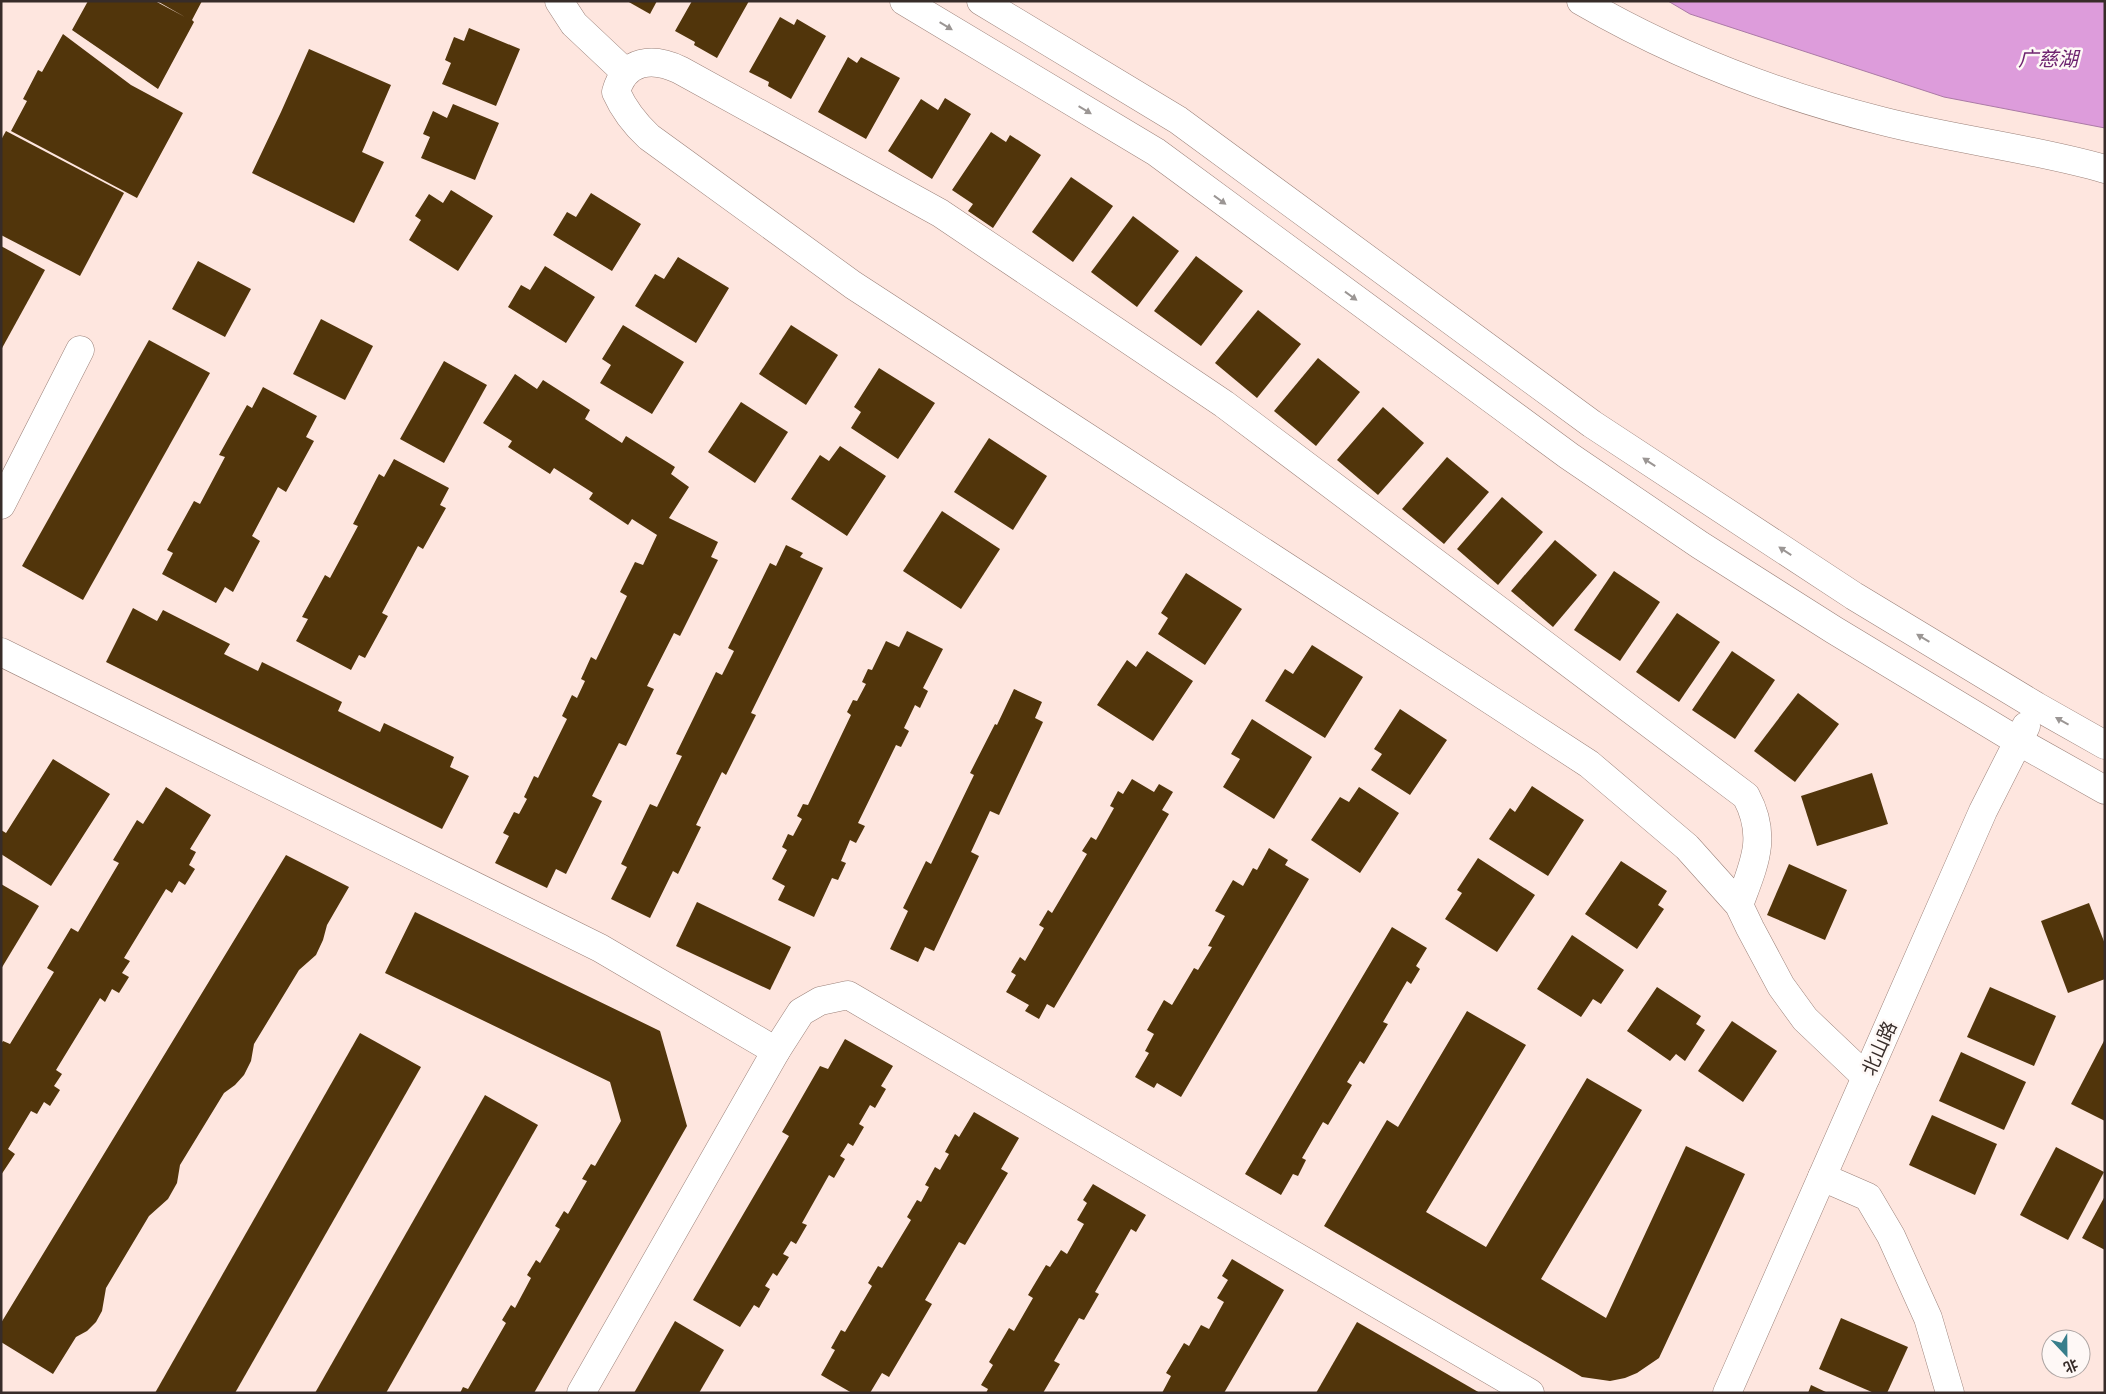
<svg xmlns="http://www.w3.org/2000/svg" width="2106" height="1394" font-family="Commissioner,'Noto Sans SC',sans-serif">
	<rect width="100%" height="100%" fill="#fee6df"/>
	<polygon fill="#dd9cdb" stroke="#ab7aa6" points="1668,1 2105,1 2105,128 1944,97 1690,14"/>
	<g fill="#51350b">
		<polygon points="88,1 155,1 185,17 157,1 202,1 192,20 194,22 158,89 72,30"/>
		<polygon points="627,1 657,1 650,14"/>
		<polygon points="692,1 749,1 717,58 694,45 695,42 675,31"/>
		<polygon points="780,17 794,25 797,19 826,36 791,99 768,86 769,82 749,72"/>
		<polygon points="469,28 520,49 496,106 442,84 451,63 445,60 454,37 464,41"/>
		<polygon points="63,34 131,85 183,113 137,198 11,131 27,101 23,99 38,70 42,72"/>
		<polygon points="309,49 391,85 362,152 384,162 354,223 252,173 281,112"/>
		<polygon points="848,57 857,63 861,57 900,78 866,139 818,112"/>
		<polygon points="945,98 971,114 932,179 888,151 921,99 938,110"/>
		<polygon points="453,104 499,123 475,180 421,158 430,137 423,134 433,111 447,118"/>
		<polygon points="6,131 124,193 80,276 1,235 1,140"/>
		<polygon points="991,132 1006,142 1010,135 1041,155 993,228 968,211 973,204 952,190"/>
		<polygon points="1071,177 1113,206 1073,262 1032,232"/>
		<polygon points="451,190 493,216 458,271 409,240 421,220 415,216 429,194 443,203"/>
		<polygon points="591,193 641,224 612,271 553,235 567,212 576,217"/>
		<polygon points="1133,216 1179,251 1137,307 1091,272"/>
		<polygon points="1,246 45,270 1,350"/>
		<polygon points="1196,256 1243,291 1201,346 1154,311"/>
		<polygon points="678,257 729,288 696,343 635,306 655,274 664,279"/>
		<polygon points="198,261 251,289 225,337 172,309"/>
		<polygon points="545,266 595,297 566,343 508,307 521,285 530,290"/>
		<polygon points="1258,310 1301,344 1257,398 1215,363"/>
		<polygon points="321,319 373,346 345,400 293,374"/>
		<polygon points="623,325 684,362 652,414 600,383 611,365 602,359"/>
		<polygon points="791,325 838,355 806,405 759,374"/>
		<polygon points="149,340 210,373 83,600 22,566"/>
		<polygon points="1318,358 1360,392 1316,446 1274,411"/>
		<polygon points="444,361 487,385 444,463 400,439"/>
		<polygon points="879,368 935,403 898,459 851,428 861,412 854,407"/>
		<polygon points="515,374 537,389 543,380 590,410 585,419 622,443 626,436 675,467 671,474 689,487 669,518 718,542 711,557 718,560 680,636 674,633 647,686 654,689 626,746 619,743 592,796 602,801 566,874 556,869 547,888 495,863 509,836 503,833 514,812 519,814 527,799 524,797 534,776 538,778 567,719 562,716 572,695 577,698 585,681 581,679 591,657 596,660 627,596 620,592 635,562 643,565 657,535 632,519 628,525 589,499 593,493 554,468 550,474 508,447 512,441 483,423"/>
		<polygon points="263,387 317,416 306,437 314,441 286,492 278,487 252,536 260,541 233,592 225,587 216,603 162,574 173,553 167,550 194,501 200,504 225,457 219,455 247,405 252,408"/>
		<polygon points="741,402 788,432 755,483 708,452"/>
		<polygon points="1383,407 1424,443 1378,495 1337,460"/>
		<polygon points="989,438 1047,476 1013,530 954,492"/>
		<polygon points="840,446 886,476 847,536 791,499 820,455 829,461"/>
		<polygon points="1447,457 1489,492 1444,544 1402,509"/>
		<polygon points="394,459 449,488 440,505 446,508 423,549 418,546 382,613 388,616 365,658 359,655 351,670 296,641 308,619 302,617 325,575 330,578 358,526 353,524 379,474 384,477"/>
		<polygon points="1502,497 1543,532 1498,585 1457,549"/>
		<polygon points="942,511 1000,549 961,609 903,571"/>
		<polygon points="1555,540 1597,575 1553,627 1511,591"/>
		<polygon points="786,545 803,553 800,557 823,568 751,713 756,715 726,775 722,772 696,825 701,827 678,874 673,871 650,918 611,899 627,867 621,864 650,804 657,807 682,756 676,754 716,672 722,675 734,651 728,648 770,563 776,566"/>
		<polygon points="1614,571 1660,602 1620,661 1574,630"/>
		<polygon points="1186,573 1242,609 1205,665 1158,634 1168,618 1161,613"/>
		<polygon points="133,608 157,621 163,610 230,644 224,654 258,671 262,662 342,702 338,711 380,732 384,723 454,757 450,767 469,776 442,829 106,662"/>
		<polygon points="1677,613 1720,642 1679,702 1636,672"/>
		<polygon points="907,631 943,649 923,688 928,691 920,708 915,705 904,728 909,731 901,747 896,745 858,823 865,826 856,843 850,840 841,861 846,863 838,880 832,878 814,917 778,900 785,886 772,879 787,850 782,847 788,834 793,836 802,819 797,816 803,804 808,805 851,715 847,712 853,700 857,701 866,684 862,682 868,669 872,670 886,641 899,647"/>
		<polygon points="1312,645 1363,677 1325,738 1265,701 1285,669 1293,674"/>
		<polygon points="1147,651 1193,681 1153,741 1097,705 1127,660 1136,667"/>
		<polygon points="1732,651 1775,680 1735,739 1692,710"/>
		<polygon points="1014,689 1042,702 1035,718 1043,722 999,815 990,811 971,852 979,856 934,951 925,947 918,962 890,949 908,911 903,908 926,861 931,864 974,775 970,773 995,724 997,725"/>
		<polygon points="1798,693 1839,724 1795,782 1754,751"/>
		<polygon points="1400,709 1447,740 1410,795 1371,770 1382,754 1374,749"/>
		<polygon points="1252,719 1312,757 1274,819 1223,787 1240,759 1231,754"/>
		<polygon points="53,759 110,794 51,886 1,854 1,830 6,833"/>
		<polygon points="1872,773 1888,824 1817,846 1801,796"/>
		<polygon points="1132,779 1154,792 1159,784 1173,792 1162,810 1169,814 1054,1008 1047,1004 1039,1019 1025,1011 1029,1005 1006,992 1016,975 1011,972 1020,957 1025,961 1044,928 1039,925 1048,910 1052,913 1087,854 1082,851 1091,837 1096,840 1114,808 1110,806 1118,791 1123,794"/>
		<polygon points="1532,786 1584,820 1548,876 1489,839 1510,808 1515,812"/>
		<polygon points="166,787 211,815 190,849 196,852 189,865 195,869 185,885 179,881 172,893 166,889 124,958 130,961 122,973 129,977 119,993 112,989 105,1002 100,998 56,1070 62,1074 54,1086 60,1090 50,1106 44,1102 37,1114 31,1111 8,1149 15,1154 1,1175 1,1044 3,1041 10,1044 54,972 47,968 71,928 78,932 119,863 113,860 137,820 143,824"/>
		<polygon points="1359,787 1399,813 1360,873 1311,840 1340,797 1349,802"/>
		<polygon points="1269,848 1288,860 1285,865 1309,879 1181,1097 1157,1083 1154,1088 1135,1077 1149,1053 1145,1051 1154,1034 1147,1030 1164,1000 1172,1005 1194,968 1198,970 1212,947 1208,946 1225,916 1215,911 1233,880 1243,886 1253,868 1257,870"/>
		<polygon points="286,855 349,887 327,925 323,940 316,955 299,970 254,1044 251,1061 244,1075 235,1085 224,1093 180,1165 177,1183 168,1199 149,1216 106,1288 102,1311 96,1322 87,1331 76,1337 53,1374 1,1342 1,1323"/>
		<polygon points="1478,858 1535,895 1497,952 1445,919 1462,893 1457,890"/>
		<polygon points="1621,861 1667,891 1658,905 1664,909 1637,949 1585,914"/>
		<polygon points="1789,864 1847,890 1825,940 1767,915"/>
		<polygon points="1,884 39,906 1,969"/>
		<polygon points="697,902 791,947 770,990 676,946"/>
		<polygon points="2089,903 2105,944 2105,979 2068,993 2041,921"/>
		<polygon points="415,912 660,1031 687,1126 534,1393 460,1393 463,1387 468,1389 506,1323 502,1320 511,1305 515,1308 531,1278 527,1275 536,1260 540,1263 560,1229 555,1226 564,1211 568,1214 587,1181 582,1179 591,1164 595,1166 621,1121 610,1082 385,973"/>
		<polygon points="1392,927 1427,948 1416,966 1420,969 1411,984 1407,981 1383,1022 1388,1024 1364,1064 1360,1061 1347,1082 1352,1085 1328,1125 1323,1122 1302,1158 1306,1160 1298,1176 1293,1174 1281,1195 1245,1174"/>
		<polygon points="1572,935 1624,970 1601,1004 1593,999 1581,1017 1537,989"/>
		<polygon points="1657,987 1701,1016 1696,1024 1705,1030 1685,1061 1676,1054 1670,1061 1627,1031"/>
		<polygon points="1990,987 2056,1016 2034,1066 1967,1037"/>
		<polygon points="1467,1011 1526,1045 1426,1212 1486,1247 1587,1078 1642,1110 1541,1279 1606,1318 1686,1146 1745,1174 1659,1358 1637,1373 1625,1378 1610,1381 1582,1377 1324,1226 1387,1120 1398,1127"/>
		<polygon points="1732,1021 1777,1051 1743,1102 1698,1071"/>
		<polygon points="360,1033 421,1067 235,1393 155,1393"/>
		<polygon points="845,1039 893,1066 881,1086 886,1089 875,1108 870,1105 859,1124 864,1127 853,1146 848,1143 840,1156 845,1159 834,1178 829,1175 802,1223 807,1225 796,1244 791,1241 783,1254 789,1257 777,1276 773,1273 765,1286 770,1289 759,1308 754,1305 740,1327 693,1300 789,1136 782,1132 820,1066 828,1069"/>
		<polygon points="2105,1039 2105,1121 2071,1104"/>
		<polygon points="1961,1052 2026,1082 2004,1130 1939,1101"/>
		<polygon points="485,1095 538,1125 386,1393 315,1393"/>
		<polygon points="974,1112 1019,1138 1001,1169 1008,1173 965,1245 959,1242 925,1300 932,1304 889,1377 882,1373 870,1393 852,1393 821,1375 835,1350 831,1348 841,1330 845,1332 872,1286 868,1283 878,1266 882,1268 911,1220 907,1217 917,1200 921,1202 929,1187 925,1185 935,1167 940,1170 949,1154 945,1152 955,1134 959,1137"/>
		<polygon points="1932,1115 1997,1144 1975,1195 1909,1165"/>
		<polygon points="2056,1147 2104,1172 2068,1240 2020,1215"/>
		<polygon points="1093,1184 1146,1215 1136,1232 1131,1229 1095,1292 1099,1294 1084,1320 1079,1318 1054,1361 1060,1364 1043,1393 986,1393 988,1389 981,1385 993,1365 989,1362 1009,1328 1014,1331 1033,1298 1028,1295 1046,1265 1050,1267 1061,1250 1067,1254 1084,1224 1077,1220 1087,1203 1083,1200"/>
		<polygon points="2105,1196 2105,1250 2082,1238"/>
		<polygon points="1232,1259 1284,1290 1224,1393 1162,1393 1171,1376 1166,1373 1184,1343 1189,1346 1201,1325 1209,1329 1224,1302 1217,1298 1228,1280 1222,1276"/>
		<polygon points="1841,1318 1908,1347 1887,1393 1874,1393 1819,1369"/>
		<polygon points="675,1321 724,1350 699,1393 634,1393"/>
		<polygon points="1357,1322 1409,1352 1480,1393 1316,1393"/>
		<polygon points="1811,1385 1828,1393 1808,1393"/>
	</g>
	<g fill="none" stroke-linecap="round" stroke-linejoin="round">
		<defs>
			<g id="minor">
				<polyline points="559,1 574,24 625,72"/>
				<polyline points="904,1 1156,152 1569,456 1700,545 1834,630 2016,740 2105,790"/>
				<polyline points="981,1 1178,120 1592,424 1854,596 2036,706 2105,745"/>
				<path d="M1581,1C1674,55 1778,95 1882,121C1956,140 2032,148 2105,169"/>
				<polyline points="1,505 80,350"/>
				<polyline points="1,652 600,948 776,1051"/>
				<path d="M1739,905C1754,864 1768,837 1746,796L1224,404L940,213L680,70C653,57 625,59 616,92C624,110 634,123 649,137L853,285L1589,764L1687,847L1739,905L1750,928L1781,986L1805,1019L1866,1077"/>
				<polyline points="1822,1177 1868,1197 1891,1236 1928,1318 1950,1393"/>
				<polyline points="581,1393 776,1051 801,1012 820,1001 848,995 1530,1393"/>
				<polyline points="1727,1393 1983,811 2026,726"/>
			</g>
		</defs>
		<use href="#minor" stroke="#9c827a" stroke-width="29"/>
		<use href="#minor" stroke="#fff" stroke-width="28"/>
	</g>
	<defs><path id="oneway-solid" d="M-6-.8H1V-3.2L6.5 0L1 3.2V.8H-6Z" transform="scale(1.25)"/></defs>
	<g fill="#9b9694">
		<use href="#oneway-solid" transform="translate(946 26) rotate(31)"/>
		<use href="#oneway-solid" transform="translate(1085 110) rotate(31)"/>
		<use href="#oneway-solid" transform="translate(1220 200) rotate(36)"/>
		<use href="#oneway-solid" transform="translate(1351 296) rotate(36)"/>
		<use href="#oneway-solid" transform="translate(1649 462) rotate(-147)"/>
		<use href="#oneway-solid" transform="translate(1785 551) rotate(-147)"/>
		<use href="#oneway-solid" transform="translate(1923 638) rotate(-149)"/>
		<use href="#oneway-solid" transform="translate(2062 721) rotate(-151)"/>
	</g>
	<g text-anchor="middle" stroke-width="5" stroke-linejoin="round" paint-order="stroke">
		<g font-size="19" fill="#372c29" stroke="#fef8f6">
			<text transform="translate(1879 1048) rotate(-66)" y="7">北山路</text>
		</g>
		<g font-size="20" font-style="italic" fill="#6e236f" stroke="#fef8f6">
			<text x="2048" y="66">广慈湖</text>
		</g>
	</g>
	<rect width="2106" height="1394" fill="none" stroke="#372c29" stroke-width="5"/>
	<g transform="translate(2066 1354) rotate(158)"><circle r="24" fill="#fef8f6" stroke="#aea6a4"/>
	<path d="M0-4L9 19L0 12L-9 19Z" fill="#387e8b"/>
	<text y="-8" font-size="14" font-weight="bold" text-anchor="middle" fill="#372c29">北</text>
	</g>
</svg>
